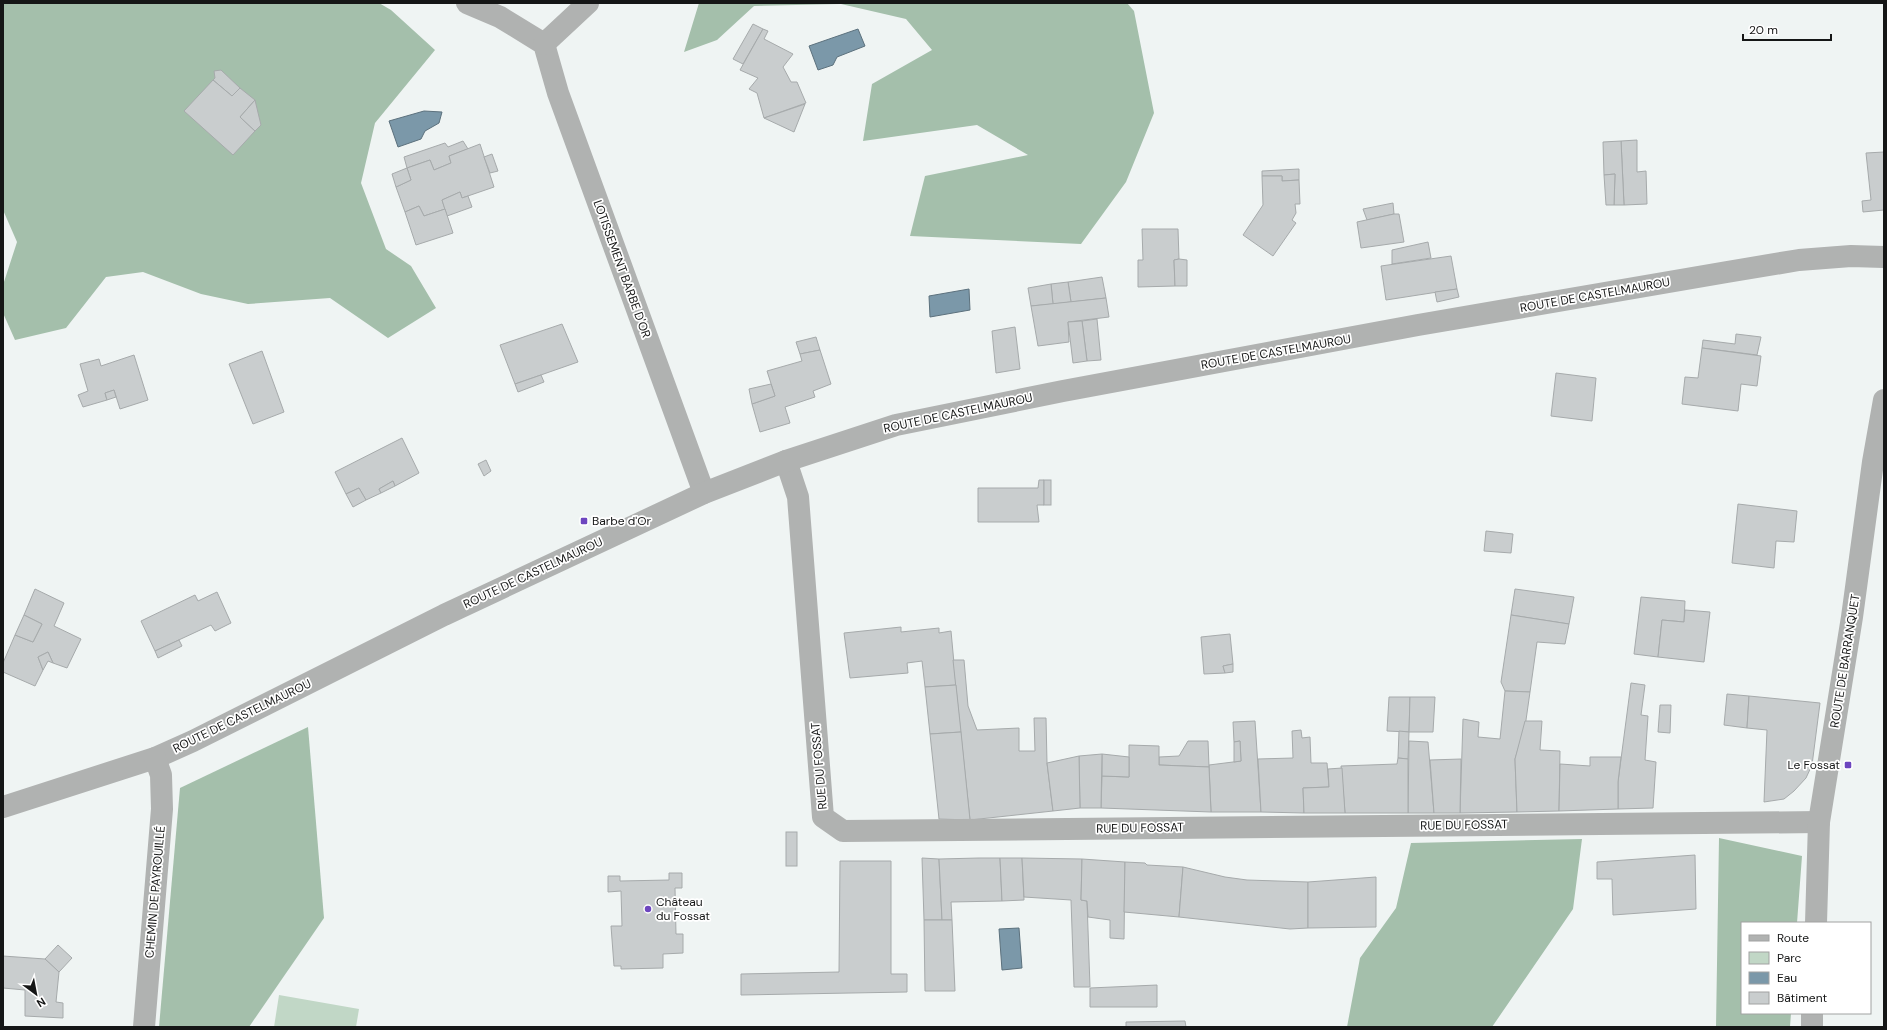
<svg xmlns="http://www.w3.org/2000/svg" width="1887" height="1030" font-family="'DM Sans',sans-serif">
	<rect width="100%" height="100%" fill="#eff4f3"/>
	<polygon fill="#c1d7c6" points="279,995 359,1009 356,1027 274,1027"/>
	<g fill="#a4bfab">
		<polygon points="3,3 379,3 391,10 435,50 375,123 361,183 386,249 411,266 436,308 388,338 330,298 248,304 201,294 143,272 106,277 66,328 15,340 3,313 3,285 17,242 3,210"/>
		<polygon points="699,3 1127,3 1134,11 1154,113 1126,182 1081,244 910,236 925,176 1028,155 977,125 863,141 872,84 932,50 906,19 841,4 754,6 717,40 684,52"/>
		<polygon points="308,727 324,918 249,1027 159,1027 180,788"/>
		<polygon points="1719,838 1802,856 1797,923 1742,923 1742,1013 1791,1013 1790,1027 1716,1027"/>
		<polygon points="1582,839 1573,909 1492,1027 1347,1027 1360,958 1396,908 1411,843"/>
	</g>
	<g fill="#7b98a9" stroke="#5c717d">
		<polygon points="858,29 865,46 837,57 833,65 818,70 809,46"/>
		<polygon points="424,111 442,112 439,123 425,131 421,139 398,147 389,121"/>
		<polygon points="969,289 970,310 930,317 929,296"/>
		<polygon points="1019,928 1022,968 1002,970 999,929"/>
	</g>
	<g fill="#c9cdce" stroke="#a6aaab">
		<polygon points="753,24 763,29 743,64 733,59"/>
		<polygon points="763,29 768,31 764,39 793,54 783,67 791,82 797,82 806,103 764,118 757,93 749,89 758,78 740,70"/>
		<polygon points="221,70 240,88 232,96 213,80 215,78 214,71"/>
		<polygon points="213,80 232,96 240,88 255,100 240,117 255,131 233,155 184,111"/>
		<polygon points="255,100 261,125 255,131 240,117"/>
		<polygon points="805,104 794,132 764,118"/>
		<polygon points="1637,140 1637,172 1646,171 1647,204 1624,205 1621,141"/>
		<polygon points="463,141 468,149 449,156 451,163 434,170 430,160 407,168 404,157 445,143 448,147"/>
		<polygon points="1621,141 1624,205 1614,205 1615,174 1604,175 1603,142"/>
		<polygon points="480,144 494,187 462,198 460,192 442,200 445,209 424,216 419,206 405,212 396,187 411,180 407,168 430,160 434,170 451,163 449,156"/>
		<polygon points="1884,152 1884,210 1863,212 1862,201 1871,200 1866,153"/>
		<polygon points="492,154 498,171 490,173 484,157"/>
		<polygon points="407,168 411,180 396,187 392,174"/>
		<polygon points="1299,169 1299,180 1282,181 1282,176 1262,176 1262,171"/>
		<polygon points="1615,174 1614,205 1606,205 1604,175"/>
		<polygon points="1262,176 1282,176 1282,181 1299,180 1300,204 1295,204 1296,213 1292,220 1296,223 1273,256 1243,235 1263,205"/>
		<polygon points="460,192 462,198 468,196 472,207 447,216 442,200"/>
		<polygon points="1393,203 1394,214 1367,220 1363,209"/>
		<polygon points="419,206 424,216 445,209 453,233 416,245 405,212"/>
		<polygon points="1394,214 1399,214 1404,242 1361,248 1357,222"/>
		<polygon points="1142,229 1178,229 1179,259 1174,260 1175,286 1138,287 1138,260 1143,260"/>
		<polygon points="1428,242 1431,258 1392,264 1392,250"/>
		<polygon points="1451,256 1457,289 1386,300 1381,266"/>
		<polygon points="1179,259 1187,260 1187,286 1175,286 1174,260"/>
		<polygon points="1102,277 1106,298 1071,302 1068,282"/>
		<polygon points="1068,282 1071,302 1053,304 1051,284"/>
		<polygon points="1051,284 1053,304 1031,306 1028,288"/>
		<polygon points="1457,289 1459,297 1437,302 1435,292"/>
		<polygon points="1106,298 1109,317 1068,322 1069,342 1038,346 1031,306"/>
		<polygon points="1097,319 1101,360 1087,361 1082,321"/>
		<polygon points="1082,321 1087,361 1073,363 1068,322"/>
		<polygon points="562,324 578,362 515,384 500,345"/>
		<polygon points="1015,327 1020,369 996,373 992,331"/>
		<polygon points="1736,334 1761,337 1757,355 1702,348 1703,340 1735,344"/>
		<polygon points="816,337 820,350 800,354 796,342"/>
		<polygon points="1702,348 1761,356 1757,386 1741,384 1738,411 1682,404 1685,377 1698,378"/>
		<polygon points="820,350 831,384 813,391 815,397 785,407 790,423 760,432 752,404 775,396 767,371 802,361 800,354"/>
		<polygon points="262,351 284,412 253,424 229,364"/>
		<polygon points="134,355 148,400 120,409 114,390 105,393 107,400 83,407 78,395 88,391 80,364 99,359 101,366"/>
		<polygon points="1556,373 1596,378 1592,421 1551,416"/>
		<polygon points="541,375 544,382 518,392 515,384"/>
		<polygon points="771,384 775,396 752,404 749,389"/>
		<polygon points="114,390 116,397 107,400 105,393"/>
		<polygon points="402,438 419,473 395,486 393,481 379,489 381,493 366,500 359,488 346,494 335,472"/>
		<polygon points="486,460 491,471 484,476 478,464"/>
		<polygon points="1039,480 1044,480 1044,505 1037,505 1039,522 978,522 978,488 1038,488"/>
		<rect x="1044" y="480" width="7" height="25"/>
		<polygon points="393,481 395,486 381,493 379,489"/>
		<polygon points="359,488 366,500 353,507 346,494"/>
		<polygon points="1738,504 1797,511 1794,542 1776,541 1774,568 1732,563"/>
		<polygon points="1486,531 1513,534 1511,553 1484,551"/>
		<polygon points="35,589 64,603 54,626 81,639 67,668 53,663 48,652 38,657 43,670 35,686 3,672 3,663 15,635 33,642 42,624 24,615"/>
		<polygon points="1515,589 1574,597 1569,624 1511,615"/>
		<polygon points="217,592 231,623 215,631 211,625 155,651 141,621 195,595 198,601"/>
		<polygon points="1641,597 1685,601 1684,622 1662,620 1658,657 1634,654"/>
		<polygon points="1685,610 1710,612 1704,662 1658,657 1662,620 1684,622"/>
		<polygon points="24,615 42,624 33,642 15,635"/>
		<polygon points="1511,615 1569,624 1565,644 1537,642 1530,692 1505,691 1501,682"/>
		<polygon points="901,627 901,632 939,628 939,633 951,631 956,685 925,687 922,661 907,663 908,673 850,678 844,633"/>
		<polygon points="1230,634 1233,664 1223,666 1225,673 1204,674 1201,637"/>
		<polygon points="179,640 182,646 158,658 155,651"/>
		<polygon points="48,652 53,663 48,661 43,670 38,657"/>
		<polygon points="953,660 964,660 968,706 977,730 1019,728 1019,751 1035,751 1034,718 1046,718 1047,763 1053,811 970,820"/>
		<polygon points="1233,664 1233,672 1225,673 1223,666"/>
		<polygon points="1631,683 1645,685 1641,715 1648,716 1645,760 1656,762 1653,808 1618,809 1618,782"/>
		<polygon points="956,685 961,732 930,734 925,687"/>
		<polygon points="1505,691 1530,692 1525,727 1515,759 1517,812 1460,813 1463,719 1479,722 1478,737 1500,739"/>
		<polygon points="1727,694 1749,696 1747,728 1724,725"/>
		<polygon points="1749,696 1820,703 1812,765 1806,778 1794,791 1784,799 1764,802 1767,730 1747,728"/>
		<polygon points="1389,697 1410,697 1409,732 1387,731"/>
		<polygon points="1410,697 1435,697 1433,732 1409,732"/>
		<polygon points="1660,705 1671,705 1670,733 1658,732"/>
		<polygon points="1255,721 1261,812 1211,812 1209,765 1241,761 1240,741 1234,742 1233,722"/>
		<polygon points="1525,721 1542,721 1540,750 1560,751 1559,811 1517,812 1515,759"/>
		<polygon points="1301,730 1302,738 1310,737 1311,763 1327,763 1329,787 1303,788 1304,813 1261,812 1258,759 1293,758 1292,731"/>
		<polygon points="1399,731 1409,732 1408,759 1398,758"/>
		<polygon points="961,732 970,820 939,819 930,734"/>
		<polygon points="1188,741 1208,741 1209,767 1159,765 1159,757 1179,756"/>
		<polygon points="1240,741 1241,761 1234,762 1234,742"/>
		<polygon points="1409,741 1428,742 1434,813 1408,813"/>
		<polygon points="1129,745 1159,746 1159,765 1209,767 1211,812 1101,808 1102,776 1129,777"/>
		<polygon points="1102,754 1129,757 1129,777 1102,776"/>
		<polygon points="1102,754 1101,808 1080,808 1079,756"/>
		<polygon points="1079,756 1080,808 1053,811 1047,763"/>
		<polygon points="1590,757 1621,757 1618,782 1618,809 1559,811 1560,764 1590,766"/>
		<polygon points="1398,758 1408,759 1408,813 1345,813 1341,766 1397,764"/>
		<polygon points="1461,759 1460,813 1434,813 1430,760"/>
		<polygon points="1342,768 1345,813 1304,813 1303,788 1329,787 1328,769"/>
		<rect x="786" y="832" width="11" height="34"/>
		<polygon points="1695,855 1696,909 1613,915 1612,879 1597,879 1597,862"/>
		<polygon points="922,858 939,859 942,920 924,920"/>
		<polygon points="979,858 1000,858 1002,901 951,902 952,920 942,920 939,859"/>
		<polygon points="1000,858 1022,858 1024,900 1002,901"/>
		<polygon points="1022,858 1082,859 1081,900 1087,901 1090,987 1074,987 1071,900 1024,897"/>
		<polygon points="1082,859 1125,862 1124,939 1110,938 1110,920 1088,917 1087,901 1081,900"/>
		<polygon points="840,861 891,861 891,974 907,974 907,992 741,995 741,974 839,972"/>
		<polygon points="1125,862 1145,863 1147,865 1183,867 1179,917 1124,912"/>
		<polygon points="1183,867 1225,877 1247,880 1308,882 1308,928 1290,929 1179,917"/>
		<polygon points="669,873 682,873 682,888 675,888 676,934 683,934 683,953 663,954 663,968 621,969 621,966 614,966 611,926 622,926 621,891 608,892 608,876 620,876 620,881 669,880"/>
		<polygon points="1376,877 1376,927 1308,928 1308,882"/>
		<polygon points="924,920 952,920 955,991 925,991"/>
		<polygon points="58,945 72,958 59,972 45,959"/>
		<polygon points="3,956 45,959 59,972 56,1002 63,1003 63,1018 25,1016 25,990 3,988"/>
		<polygon points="1157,985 1157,1007 1090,1007 1090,988"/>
		<polygon points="1185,1021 1186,1027 1126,1027 1126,1022"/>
	</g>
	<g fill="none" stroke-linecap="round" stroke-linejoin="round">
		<g stroke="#b0b2b1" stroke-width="22">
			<polyline points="467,3 500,17 544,44 558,93 704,493"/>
			<polyline points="544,44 588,3"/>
			<polyline points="786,461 798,497 823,817 843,831 1819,822"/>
			<polyline points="3,807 155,758 193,741 444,615 704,493 786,461 896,425 1063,391 1418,325 1727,272 1799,260 1851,256 1884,257"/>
			<polyline points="1816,923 1819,822 1852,617 1873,462 1884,400"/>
			<polyline points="144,1027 162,809 161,775 155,758"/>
			<polyline points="1812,1027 1812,1013"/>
		</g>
	</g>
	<g fill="#6d46bf" stroke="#fff" stroke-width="1.5">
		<rect x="580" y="517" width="8" height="8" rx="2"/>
		<rect x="1844" y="761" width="8" height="8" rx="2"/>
		<circle cx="648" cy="909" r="4"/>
	</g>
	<g text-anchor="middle" stroke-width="3.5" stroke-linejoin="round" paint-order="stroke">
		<g font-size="12" fill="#151616" stroke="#fff">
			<text transform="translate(622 269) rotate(70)" y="4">LOTISSEMENT BARBE D'OR</text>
			<text transform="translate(1595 295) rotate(-10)" y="4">ROUTE DE CASTELMAUROU</text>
			<text transform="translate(1276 352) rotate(-10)" y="4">ROUTE DE CASTELMAUROU</text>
			<text transform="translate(958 413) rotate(-12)" y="4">ROUTE DE CASTELMAUROU</text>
			<text transform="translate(533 573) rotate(-25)" y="4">ROUTE DE CASTELMAUROU</text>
			<text transform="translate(1845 661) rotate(-81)" y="4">ROUTE DE BARRANQUET</text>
			<text transform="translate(242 716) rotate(-26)" y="4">ROUTE DE CASTELMAUROU</text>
			<text transform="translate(819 766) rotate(-95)" y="4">RUE DU FOSSAT</text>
			<text transform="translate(1464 825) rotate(-1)" y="4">RUE DU FOSSAT</text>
			<text transform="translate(1140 828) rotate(-1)" y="4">RUE DU FOSSAT</text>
			<text transform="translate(155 892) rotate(-85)" y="4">CHEMIN DE PAYROUILLÉ</text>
		</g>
		<g font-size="12" fill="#151616" stroke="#fff" text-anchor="start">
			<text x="592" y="525">Barbe d'Or</text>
			<text x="1840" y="769" text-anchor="end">Le Fossat</text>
			<text x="656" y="906">Château<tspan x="656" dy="14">du Fossat</tspan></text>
		</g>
	</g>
	<rect width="1887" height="1030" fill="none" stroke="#151616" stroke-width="8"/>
	<rect x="1741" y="922" width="130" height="92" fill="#ffffff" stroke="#a1a2a2"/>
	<rect x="1749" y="935" width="20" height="6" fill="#b0b2b1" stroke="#a1a2a2"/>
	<text x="1777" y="942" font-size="12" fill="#151616">Route</text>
	<rect x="1749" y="952" width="20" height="12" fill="#c1d7c6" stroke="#a1a2a2"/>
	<text x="1777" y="962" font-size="12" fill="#151616">Parc</text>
	<rect x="1749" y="972" width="20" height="12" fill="#7b98a9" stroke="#a1a2a2"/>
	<text x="1777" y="982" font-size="12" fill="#151616">Eau</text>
	<rect x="1749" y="992" width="20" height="12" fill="#c9cdce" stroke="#a1a2a2"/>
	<text x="1777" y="1002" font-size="12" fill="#151616">Bâtiment</text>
	<g transform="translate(36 994) rotate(148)" stroke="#ffffff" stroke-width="3" paint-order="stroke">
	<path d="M0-3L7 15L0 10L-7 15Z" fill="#151616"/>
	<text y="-6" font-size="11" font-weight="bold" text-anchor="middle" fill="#151616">N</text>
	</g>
	<path d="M1743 34v6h88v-6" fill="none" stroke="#151616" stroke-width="2"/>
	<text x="1749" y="34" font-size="12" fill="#151616" stroke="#ffffff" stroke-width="3" paint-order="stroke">20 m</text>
</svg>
